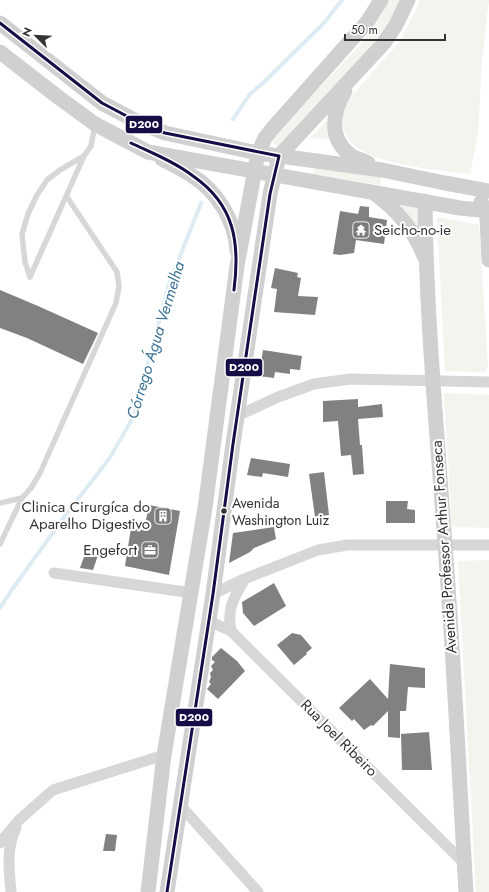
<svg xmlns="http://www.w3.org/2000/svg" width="489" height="892" font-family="Jost,sans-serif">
	<rect width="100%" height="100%" fill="#fff"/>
	<g fill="#f1f5ed">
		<path d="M388,0H400L395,14L379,40L282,147H277L273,143L274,136C293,116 312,96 331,76C352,53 378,30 388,0Z"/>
		<path d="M419,0H489L482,60L478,134L470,174C439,170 370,165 350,141C342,131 342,118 343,106L400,41L418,5Z"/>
		<polygon points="327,120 330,139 310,138"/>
		<polygon points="314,166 381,177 380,185 313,174"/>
		<polygon points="397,201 421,204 426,240 411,218"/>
		<polygon points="437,217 479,225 488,367 484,372 445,371"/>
		<polygon points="444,393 489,395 489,528 452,527"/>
		<polygon points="489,560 489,892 476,892 458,561"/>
	</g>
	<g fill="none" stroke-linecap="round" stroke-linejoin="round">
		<g stroke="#ddebf3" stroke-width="4">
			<polyline points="233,119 250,94 262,84 324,23 342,0"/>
			<polyline points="0,608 11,591 67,513 109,459 134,416 169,284 201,203"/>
		</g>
	</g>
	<g fill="#818181">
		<polygon points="360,206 369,207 369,217 387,220 384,244 356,240 354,253 340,255 333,254 340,211 358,214"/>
		<polygon points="275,268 298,273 297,277 301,278 298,296 318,297 315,315 274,312 277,289 271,288"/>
		<polygon points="0,290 38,306 98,333 83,364 27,338 0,328"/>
		<polygon points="263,350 302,356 300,370 290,369 290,374 275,372 274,378 259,376"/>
		<polygon points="358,399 358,407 382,404 383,417 358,419 360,445 362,445 364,474 353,475 351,455 341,456 338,421 323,422 323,401"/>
		<polygon points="251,458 290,464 288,477 263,473 262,477 247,475"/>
		<polygon points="324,472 329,515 315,517 309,474"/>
		<polygon points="386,501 408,501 407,509 415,510 415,523 386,523"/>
		<polygon points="149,505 180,511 169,575 125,566 131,528 144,530"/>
		<polygon points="274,527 276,539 254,548 250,552 229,563 233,533"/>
		<polygon points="87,548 99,552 93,570 80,568"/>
		<polygon points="274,583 286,606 254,626 243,613 242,602"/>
		<polygon points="292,633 301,635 312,648 306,653 307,654 294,665 277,645"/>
		<polygon points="221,648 237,661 245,671 218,699 207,689 211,684 209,682 211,677 210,673 213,670 211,666 215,662 212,660 212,657"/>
		<polygon points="390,664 425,668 425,688 408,687 406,711 400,711 400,738 388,737 388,711 373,726 371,725 364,730 354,719 352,721 339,708 370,679 388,699"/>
		<polygon points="429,732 432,770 402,770 401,734"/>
		<polygon points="106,834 117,835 115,851 103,851"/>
	</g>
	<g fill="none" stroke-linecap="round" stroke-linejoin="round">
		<g stroke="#d7d7d7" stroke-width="5.5">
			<polyline points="30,277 25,262 22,234 28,214 37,195 47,180 60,170 84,156 91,146 95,125"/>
			<polyline points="30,277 84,156"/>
			<polyline points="0,503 22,498 31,488 40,473 116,303 119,286 117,272 67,197"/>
			<polyline points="0,544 22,498"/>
		</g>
		<g stroke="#d7d7d7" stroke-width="11">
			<polyline points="237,416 278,397 314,384 350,379 489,382"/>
			<polyline points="54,573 192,593"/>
			<polyline points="213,594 244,579 318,550 347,545 489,545"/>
			<polyline points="209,621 231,631 464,863"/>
			<path d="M231,631C227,609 233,599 244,580"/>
			<polyline points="179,804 258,892"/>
			<polyline points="0,843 19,820 53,790 164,755"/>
			<path d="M11,892C9,870 6,849 16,828"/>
		</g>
		<g stroke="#d0d0d0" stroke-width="15">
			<polyline points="0,23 102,103 136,121 165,133 258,153 382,170 445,183 489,191"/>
			<polyline points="0,52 58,97 95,124 148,152 460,208 489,211"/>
			<path d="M345,91C333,111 328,137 349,154C354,158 362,160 368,163"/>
			<path d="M162,159C171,164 182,169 191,175C217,191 235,220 237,251"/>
			<path d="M375,194C397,210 414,230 424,256"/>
			<path d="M425,201C426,316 437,430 445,545C454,660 459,776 466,892"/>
			<polyline points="481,202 486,211 487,218 489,260"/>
			<polyline points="148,892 164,755 205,508 237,266 258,153 265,138 272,129 368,21 381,0"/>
			<polyline points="167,892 213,594 233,444 270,194 279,156 384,43 396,25 408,0"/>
		</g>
		<defs>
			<g id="bus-1">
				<polyline points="0,23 102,103 136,121 165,133 279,156 270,194 233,444 213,594 167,892"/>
				<path d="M131,143C152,153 175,162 193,176C235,205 240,243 234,290"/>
			</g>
		</defs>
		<use href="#bus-1" stroke="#fff" stroke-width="6"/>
		<use href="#bus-1" stroke="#170c46" stroke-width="3"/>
	</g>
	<defs>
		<symbol id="temple-square" viewBox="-11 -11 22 22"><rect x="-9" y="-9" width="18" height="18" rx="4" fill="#7a7a7a" stroke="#fff"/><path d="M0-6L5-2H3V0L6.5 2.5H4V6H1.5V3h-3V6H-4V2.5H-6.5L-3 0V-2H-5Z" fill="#fff"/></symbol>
		<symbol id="building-square" viewBox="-11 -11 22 22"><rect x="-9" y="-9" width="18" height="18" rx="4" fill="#7a7a7a" stroke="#fff"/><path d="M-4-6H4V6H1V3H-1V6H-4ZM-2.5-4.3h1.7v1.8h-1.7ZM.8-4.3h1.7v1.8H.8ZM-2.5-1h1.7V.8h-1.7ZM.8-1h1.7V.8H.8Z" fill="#fff"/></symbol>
		<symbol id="office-square" viewBox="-11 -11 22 22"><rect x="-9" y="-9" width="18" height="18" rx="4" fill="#7a7a7a" stroke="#fff"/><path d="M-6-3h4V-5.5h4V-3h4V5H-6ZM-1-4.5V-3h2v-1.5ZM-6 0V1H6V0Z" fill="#fff"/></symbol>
	</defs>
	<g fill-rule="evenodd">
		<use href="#temple-square" x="351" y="220" width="20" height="20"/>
		<use href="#building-square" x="153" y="506" width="20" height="20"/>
		<use href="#office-square" x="140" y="540" width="20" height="20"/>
	</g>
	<circle fill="#333" stroke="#fff" stroke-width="1.5" cx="224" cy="511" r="3.5"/>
	<g text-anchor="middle" stroke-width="4" stroke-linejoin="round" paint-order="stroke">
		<g font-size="14" fill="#333" stroke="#fff" text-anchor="start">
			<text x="232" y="508">Avenida<tspan x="232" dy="17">Washington Luiz</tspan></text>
		</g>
		<g font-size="15" fill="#333" stroke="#fff" text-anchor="end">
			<text x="374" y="235" text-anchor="start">Seicho-no-ie</text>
			<text x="150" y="512">Clinica Cirurgíca do<tspan x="150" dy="17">Aparelho Digestivo</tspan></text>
			<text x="137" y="555">Engefort</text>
		</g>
		<g font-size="15" fill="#333" stroke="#fff">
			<text transform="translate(444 547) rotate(-94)" y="5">Avenida Professor Arthur Fonseca</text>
			<text transform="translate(339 738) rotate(45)" y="5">Rua Joel Ribeiro</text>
		</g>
		<g font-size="16" font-style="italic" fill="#3f7597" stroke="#fff">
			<text transform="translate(155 340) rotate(-73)" y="6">Córrego Água Vermelha</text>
		</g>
	</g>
	<g stroke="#fff" stroke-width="1.5">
		<rect x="125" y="115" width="38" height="19" rx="4" fill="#170c46"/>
		<rect x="225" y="358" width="38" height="19" rx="4" fill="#170c46"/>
		<rect x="175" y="708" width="38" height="19" rx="4" fill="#170c46"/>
	</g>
	<g font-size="11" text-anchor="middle" font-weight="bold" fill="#fff">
		<text x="144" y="128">D200</text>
		<text x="244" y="371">D200</text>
		<text x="194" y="721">D200</text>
	</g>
	<g transform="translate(36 36) rotate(294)" stroke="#ffffff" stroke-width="3" paint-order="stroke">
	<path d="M0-3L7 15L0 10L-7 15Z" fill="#333333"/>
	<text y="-6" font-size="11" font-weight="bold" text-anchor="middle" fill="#333333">N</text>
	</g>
	<path d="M345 34v6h100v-6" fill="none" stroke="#333333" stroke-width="2"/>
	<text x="351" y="34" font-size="12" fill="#333333" stroke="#ffffff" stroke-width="3" paint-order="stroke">50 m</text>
</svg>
